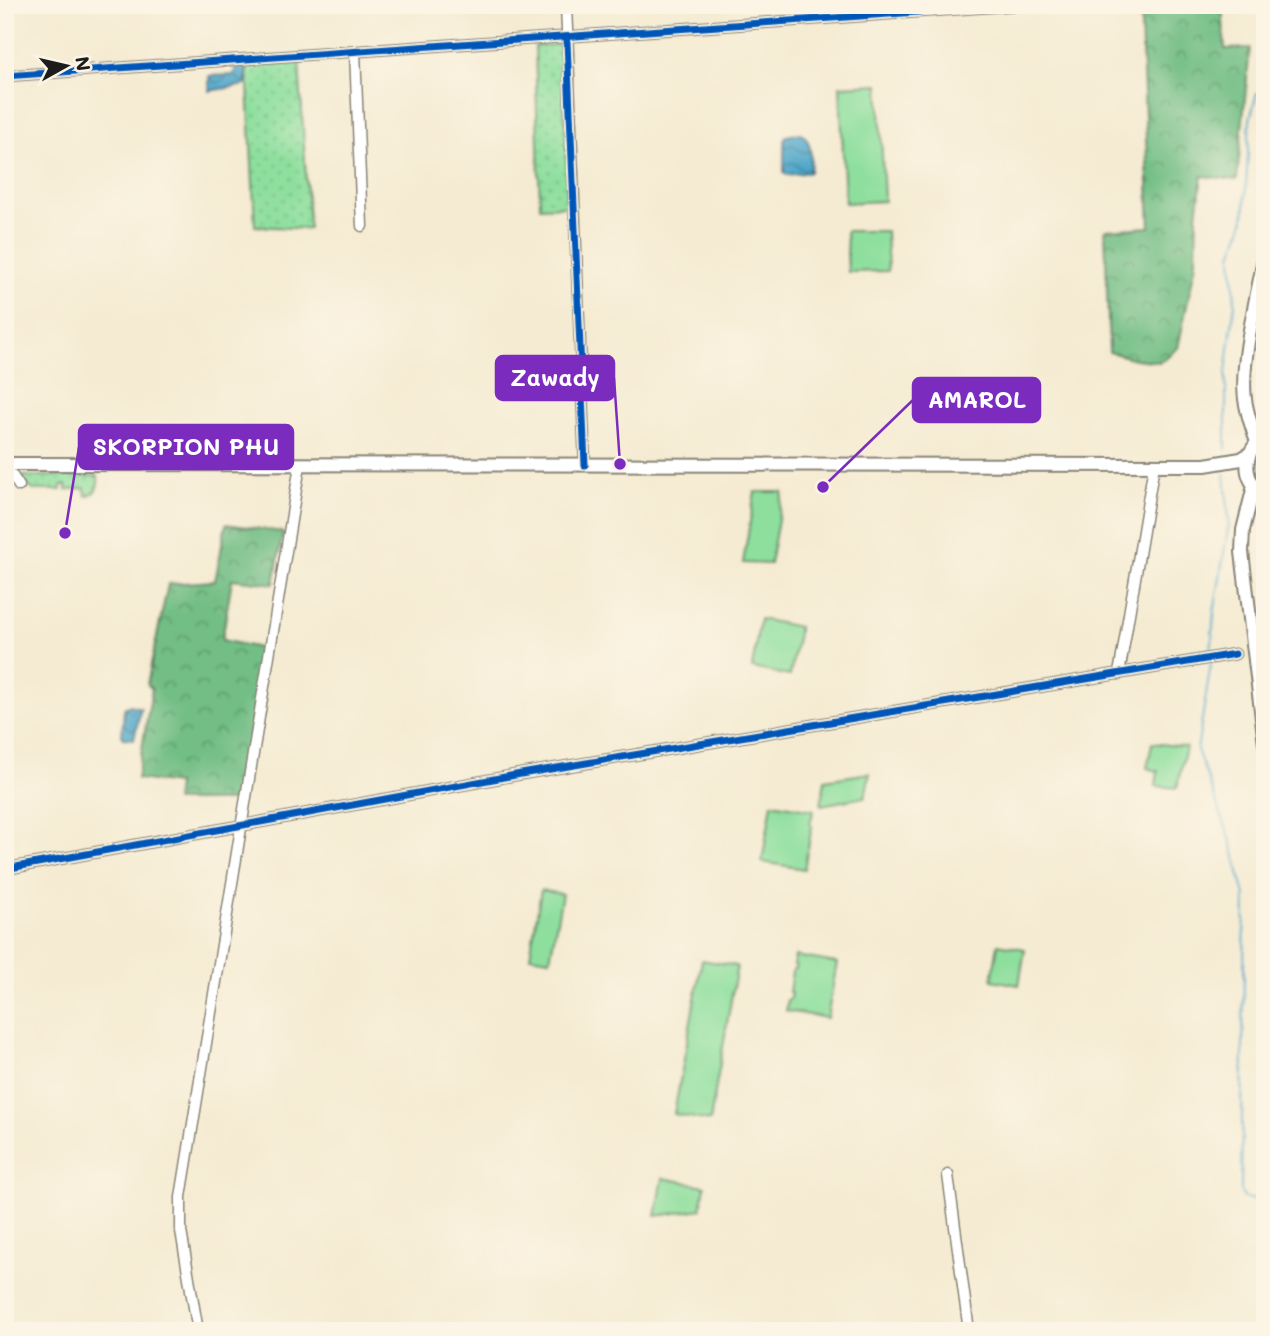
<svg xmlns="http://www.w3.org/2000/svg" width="1270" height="1336" font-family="Mali,sans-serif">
	<defs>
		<pattern id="grass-dots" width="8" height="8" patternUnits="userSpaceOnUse" patternTransform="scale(1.75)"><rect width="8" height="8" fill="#8edf9e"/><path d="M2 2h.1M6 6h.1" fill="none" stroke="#7abf88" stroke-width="1.8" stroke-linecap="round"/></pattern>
		<pattern id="forest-crowns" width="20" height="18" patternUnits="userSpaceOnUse" patternTransform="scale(1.75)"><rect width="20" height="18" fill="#72be85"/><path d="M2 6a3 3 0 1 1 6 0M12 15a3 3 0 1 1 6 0" fill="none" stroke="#5d9a6c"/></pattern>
		<pattern id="water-waves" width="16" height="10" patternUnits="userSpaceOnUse" patternTransform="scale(1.75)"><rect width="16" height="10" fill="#4ba5c9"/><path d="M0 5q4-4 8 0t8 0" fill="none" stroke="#3e86a2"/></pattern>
	</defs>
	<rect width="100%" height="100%" fill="#fcf5e5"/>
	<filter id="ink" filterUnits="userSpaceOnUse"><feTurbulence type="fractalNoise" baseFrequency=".0143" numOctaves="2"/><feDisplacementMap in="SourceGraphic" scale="14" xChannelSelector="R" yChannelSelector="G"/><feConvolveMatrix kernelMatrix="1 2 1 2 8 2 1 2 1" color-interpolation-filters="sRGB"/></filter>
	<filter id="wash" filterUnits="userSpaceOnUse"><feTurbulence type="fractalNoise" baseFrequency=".00686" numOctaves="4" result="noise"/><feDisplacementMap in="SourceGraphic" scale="28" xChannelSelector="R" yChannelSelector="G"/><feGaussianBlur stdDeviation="1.57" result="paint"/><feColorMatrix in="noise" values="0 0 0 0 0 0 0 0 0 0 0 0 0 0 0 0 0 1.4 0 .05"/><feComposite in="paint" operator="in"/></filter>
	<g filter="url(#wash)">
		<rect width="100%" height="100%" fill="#f5ebd2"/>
		<g fill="url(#grass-dots)" stroke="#557e5d" stroke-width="2">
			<polygon points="562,44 568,206 540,207 535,46"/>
			<polygon points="299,61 309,229 255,226 247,64"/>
			<path d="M23,476H98C99,486 96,494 86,496L85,488L66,490V485H61V490H33L24,481Z"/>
		</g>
		<g fill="url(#forest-crowns)" stroke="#476d50" stroke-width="2">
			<polygon points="1140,5 1222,5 1225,49 1250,48 1237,180 1202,176 1197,216 1196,263 1178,348 1160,362 1135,359 1109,352 1105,230 1150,227"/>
			<polygon points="226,524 283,532 274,584 232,579 222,640 264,649 239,801 175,801 177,784 137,779 152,689 147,684 168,584 215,581"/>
		</g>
		<g fill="#8edf9e" stroke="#557e5d" stroke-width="2">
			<polygon points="879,84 884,201 845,203 840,86"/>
			<polygon points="846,231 886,231 888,271 848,272"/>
			<polygon points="755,492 783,492 770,564 743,563"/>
			<polygon points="760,619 799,627 790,676 752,668"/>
			<polygon points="1152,743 1186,747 1177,788 1156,786 1158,771 1147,768"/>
			<polygon points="870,773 865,797 821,805 825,780"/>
			<path d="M772,803L814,810L810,823L812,826C809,842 807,853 804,869L762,862Z"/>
			<polygon points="541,890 562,894 550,959 530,956"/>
			<polygon points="998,944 1025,949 1019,985 992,980"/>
			<polygon points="795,956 837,963 827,1018 786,1011 787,1000 790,999 791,993 789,992 792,972 796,967 794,965"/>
			<polygon points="702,960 737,966 710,1121 674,1114"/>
			<polygon points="663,1178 705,1186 701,1209 656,1216"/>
		</g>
		<g fill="url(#water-waves)" stroke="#346072" stroke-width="2">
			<polygon points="243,65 246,70 246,85 209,91 209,76 233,75 236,67"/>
			<path d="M801,133C813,140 811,160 810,172L787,175L784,172V141L786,136Z"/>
			<polygon points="130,705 141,708 134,739 123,738 122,735 124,708"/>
		</g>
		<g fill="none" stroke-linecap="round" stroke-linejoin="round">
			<g stroke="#4ba5c9" stroke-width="2">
				<polyline points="1226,449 1226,372 1235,303 1232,255 1244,221 1250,119 1257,93 1265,93"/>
				<polyline points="1211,652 1214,613 1229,523 1225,473"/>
				<polyline points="1211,664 1197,750 1231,841 1245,896 1241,1192 1244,1198 1258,1200"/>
			</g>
		</g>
	</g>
	<g filter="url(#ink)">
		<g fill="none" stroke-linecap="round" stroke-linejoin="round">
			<defs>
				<g id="minor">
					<polyline points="566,5 585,465"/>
					<polyline points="355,52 362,226"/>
					<polyline points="5,76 1017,5"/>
					<polyline points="5,472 11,474 19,486"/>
					<polyline points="1119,674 1154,465"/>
					<polyline points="5,869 521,774 1235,654"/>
					<polyline points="948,1175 969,1331"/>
					<polyline points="198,1331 181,1231 181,1197 300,465"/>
				</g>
				<g id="major">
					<path d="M1265,436C1243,451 1240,480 1265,494"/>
					<path d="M1257,442C1252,428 1247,414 1245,399C1240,360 1258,294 1265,253"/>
					<polyline points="5,464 1205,465 1241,459 1249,454"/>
					<polyline points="1254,486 1243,530 1242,552 1265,744"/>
				</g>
			</defs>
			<use href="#minor" stroke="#888477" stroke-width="13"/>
			<use href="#major" stroke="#888477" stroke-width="16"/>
			<use href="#minor" stroke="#fff" stroke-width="10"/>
			<use href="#major" stroke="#fff" stroke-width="12"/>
			<defs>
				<g id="cycleway">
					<polyline points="567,42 585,465"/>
					<polyline points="5,76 1017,5"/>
					<polyline points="5,869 521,774 1235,654"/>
				</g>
			</defs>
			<use href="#cycleway" stroke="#fcf5e5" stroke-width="11"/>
			<use href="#cycleway" stroke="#0057b8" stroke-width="7"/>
		</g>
	</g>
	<path fill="none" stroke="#7b2cbf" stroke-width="2.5" d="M620 464L614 378M823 487L913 400M65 533L79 447"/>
	<g fill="#7b2cbf" stroke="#fcf5e5" stroke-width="2.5">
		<circle cx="620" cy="464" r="7"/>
		<circle cx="823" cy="487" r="7"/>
		<circle cx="65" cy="533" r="7"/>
	</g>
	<g fill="#7b2cbf" stroke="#7b2cbf" stroke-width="2.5">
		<rect x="496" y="356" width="118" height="44" rx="7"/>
		<rect x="913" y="378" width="127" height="44" rx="7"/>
		<rect x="79" y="425" width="214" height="44" rx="7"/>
	</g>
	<g font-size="23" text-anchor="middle" font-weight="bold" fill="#fff">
		<text x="555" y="386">Zawady</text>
		<text x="977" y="408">AMAROL</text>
		<text x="186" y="455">SKORPION PHU</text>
	</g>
	<rect width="1270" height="1336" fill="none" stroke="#fcf5e5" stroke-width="28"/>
	<g transform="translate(66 66) rotate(82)" stroke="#fcf5e5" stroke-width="5" paint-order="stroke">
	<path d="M0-5L12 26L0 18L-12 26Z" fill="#1c1c1c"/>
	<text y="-10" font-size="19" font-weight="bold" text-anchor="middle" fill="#1c1c1c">N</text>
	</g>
</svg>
